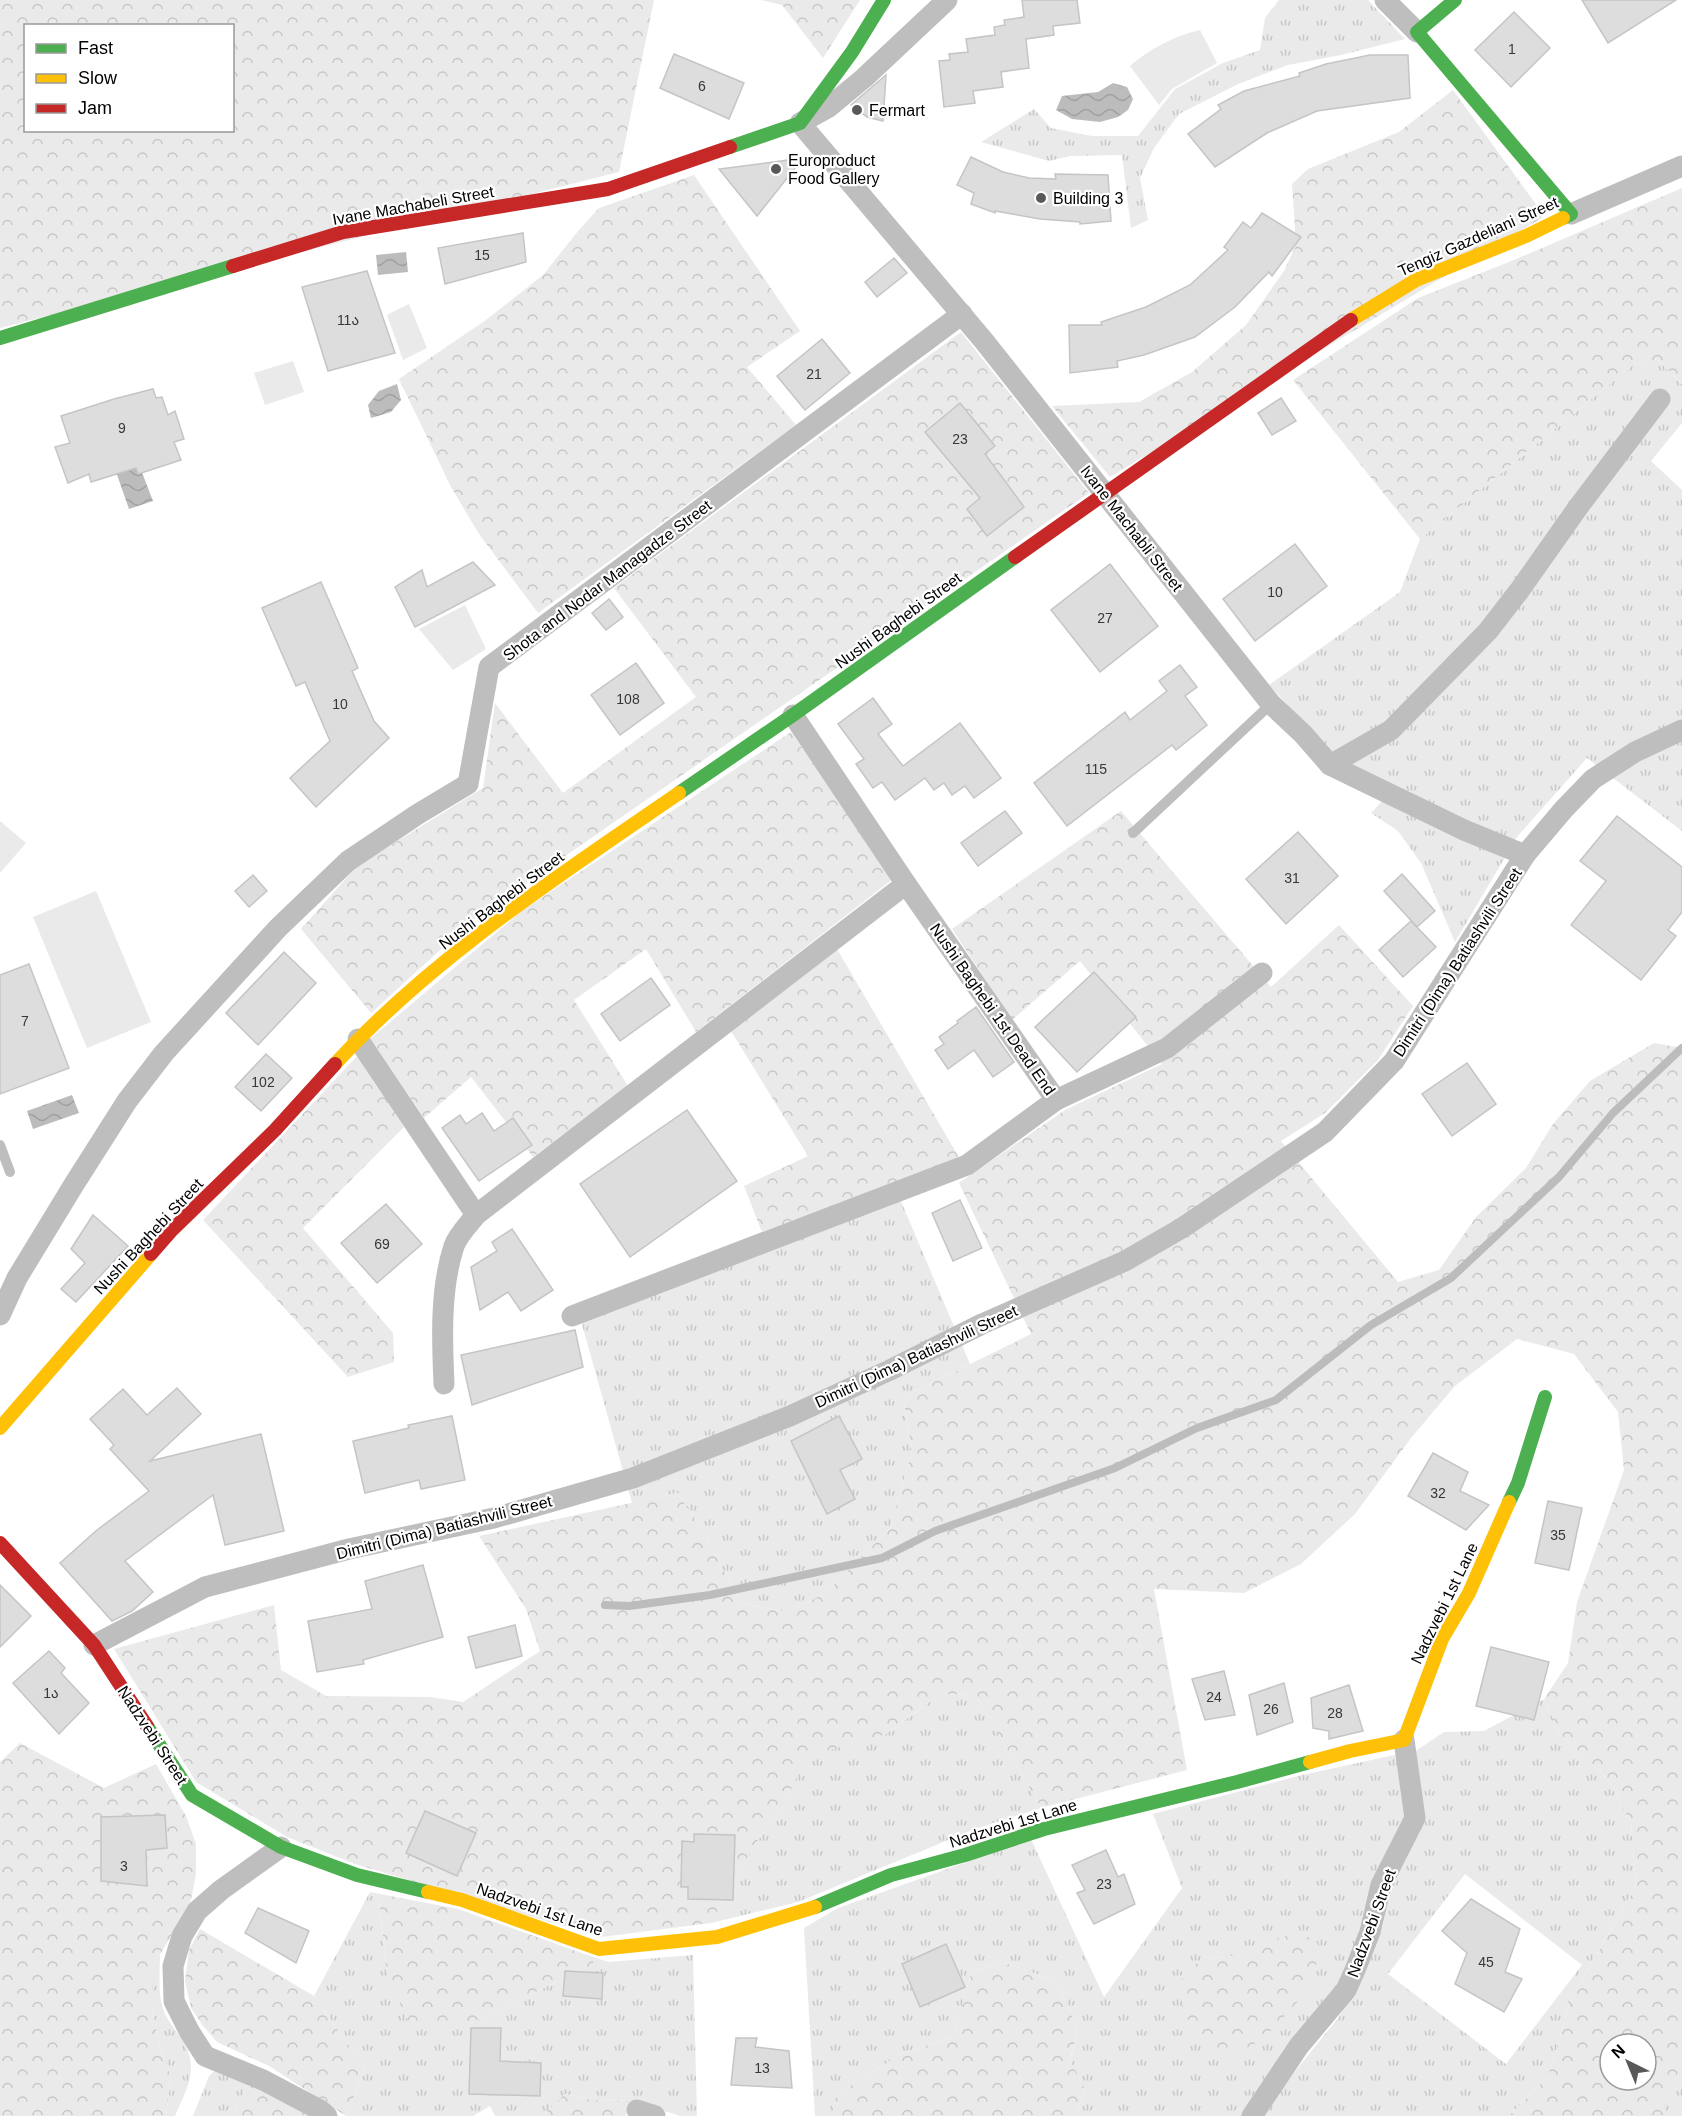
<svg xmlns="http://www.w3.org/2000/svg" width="1682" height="2116" font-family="Arial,'Noto Sans Georgian',sans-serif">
	<defs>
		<pattern id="grass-tufts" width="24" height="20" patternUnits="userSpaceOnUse" patternTransform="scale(1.5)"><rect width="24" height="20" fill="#eaeaea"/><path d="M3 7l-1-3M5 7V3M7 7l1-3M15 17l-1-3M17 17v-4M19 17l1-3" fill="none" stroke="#c7c7c7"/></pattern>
		<pattern id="forest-crowns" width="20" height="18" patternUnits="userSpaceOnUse" patternTransform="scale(1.5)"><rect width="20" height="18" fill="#eaeaea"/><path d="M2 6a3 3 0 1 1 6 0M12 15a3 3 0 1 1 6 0" fill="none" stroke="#c7c7c7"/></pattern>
		<pattern id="water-waves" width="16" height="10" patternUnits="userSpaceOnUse" patternTransform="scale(1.5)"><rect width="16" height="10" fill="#bcbcbc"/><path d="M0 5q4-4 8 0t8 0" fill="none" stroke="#a0a0a0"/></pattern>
	</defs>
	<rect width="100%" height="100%" fill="#fff"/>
	<g fill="url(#grass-tufts)" fill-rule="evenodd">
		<polygon points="1279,0 1368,0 1405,39 1341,55 1288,65 1238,84 1179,114 1154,148 1140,178 1148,220 1131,228 1122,155 1070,156 1049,161 981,142 1034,109 1051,128 1092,136 1138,136 1175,89 1223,63 1260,50 1265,18"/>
		<polygon points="1657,359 1682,384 1682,423 1651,461 1682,490 1682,831 1587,758 1517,837 1455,942 1421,863 1398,831 1371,813 1393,789 1334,755 1269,685 1400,592 1420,539 1633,365"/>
		<polygon points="900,1199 970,1364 903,1397 912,1452 890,1528 826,1593 788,1612 741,1603 701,1527 677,1493 632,1503 581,1321"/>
		<polygon points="975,1694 1041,1808 975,1829 798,1902 711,1923 755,1844 785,1804 805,1756 884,1735 939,1695"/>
		<path d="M1544,1699L1560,1734L1608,1779L1631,1823L1636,1886L1571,1999L1548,2076L1509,2116H1262L1266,2107L1339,2017L1363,1973L1383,1925L1389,1884L1425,1817L1414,1752L1444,1732L1484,1731ZM1465,1874L1582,1965L1506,2064L1388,1974Z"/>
		<path d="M1399,1754L1406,1822L1342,1982L1242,2116H1081L1077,2109L1086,2091L1070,2061L1078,2029L1056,1981L1005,1963L972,1971L953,2037L903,2053L836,2095L832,2116H815L804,1928L838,1908L1031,1839L1104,1997L1182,1888L1153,1814L1302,1775ZM1242,1955L1315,1983L1300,1997L1208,1959Z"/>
		<polygon points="370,1892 379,1901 387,1974 468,2025 556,1982 592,1972 593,1957 609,1962 693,1955 697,2116 680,2116 634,2101 592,2100 566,2094 545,2113 546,2116 495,2116 490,2106 473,2116 346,2116 365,2068 314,1996"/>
		<path d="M160,1954C160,1973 157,1996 165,2014C174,2031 192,2047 191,2068C191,2084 181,2101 175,2116H166L171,2077L160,2047L152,2008V1968Z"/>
		<polygon points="1682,2066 1682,2116 1665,2116 1663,2100"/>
		<polygon points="218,2068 247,2084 233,2116 193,2116 209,2076"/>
	</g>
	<g fill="url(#forest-crowns)" fill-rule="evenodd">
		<path d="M0,0H654L619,172L0,328ZM26,26H232V130H26Z"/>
		<polygon points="761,0 860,0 823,58 782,5"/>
		<polygon points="1453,90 1538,207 1542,218 1110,477 1052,406 1139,402 1192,372 1246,325 1284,271 1296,245 1292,184 1308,169 1399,132"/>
		<polygon points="694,175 800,331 747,367 796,425 538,613 479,534 451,487 399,379 486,320 543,275 579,230 599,208"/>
		<polygon points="1682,188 1682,384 1657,359 1633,365 1420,539 1293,380 1418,298 1514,260"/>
		<polygon points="961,332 1089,493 473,920 371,1013 301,929 357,866 483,788 495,703 563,793 696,697 614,588"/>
		<polygon points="791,732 893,879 696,1032 646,949 574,1000 628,1086 533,1157 471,1077 424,1118 370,1039 523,910"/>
		<path d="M1121,811L1271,987L1339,925L1413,1006L1378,1060L1325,1113L1281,1141L1398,1282L1439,1270L1476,1217L1526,1168L1553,1124L1590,1081L1654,1043L1682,1048V2066L1664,2100L1665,2116H1509L1548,2076L1571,1999L1636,1886L1631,1823L1608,1779L1560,1734L1544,1699L1568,1663L1577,1602L1624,1470L1618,1412L1574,1354L1517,1339L1455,1386L1411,1438L1355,1514L1301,1564L1244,1593L1154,1589L1187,1770L1041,1808L975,1694L939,1695L884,1735L805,1757L785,1804L755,1844L711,1923L601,1937L355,1864L287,1837L196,1782L114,1649L274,1605L281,1670L326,1696L430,1697L463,1702L540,1651L526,1609L479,1536L677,1493L701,1527L741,1603L788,1612L826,1593L890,1528L912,1452L903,1397L1031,1334L959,1183L1065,1110L1162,1064L1080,961L1012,1020L952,929ZM1610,2044H1646V2080H1610Z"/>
		<polygon points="837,949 960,1159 762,1232 744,1186 808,1156 731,1031"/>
		<polygon points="360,1053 404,1127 303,1228 393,1333 394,1362 348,1377 203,1220"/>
		<polygon points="20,1743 104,1788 156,1764 186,1816 196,1844 196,1875 190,1904 152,1968 152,2008 160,2047 171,2077 166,2116 0,2116 0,1762"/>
		<polygon points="370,1892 458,1909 593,1957 593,1972 556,1982 468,2025 409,2024 387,1974 379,1901"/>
		<polygon points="200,1929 314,1996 365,2068 346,2116 269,2066 217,2042 203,2026 191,2008 185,1981 189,1950"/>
		<polygon points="1302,1932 1318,1944 1315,1983 1263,2039 1227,2059 1210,2043 1182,2013 1182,1970 1208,1959 1242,1955 1259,1943"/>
		<polygon points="1005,1963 1056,1981 1078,2029 1070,2060 1086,2091 1077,2109 1081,2116 832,2116 836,2095 903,2053 953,2037 972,1971"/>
		<polygon points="247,2084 291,2102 310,2116 233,2116"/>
		<polygon points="565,2094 592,2100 634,2101 625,2116 546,2116 545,2113"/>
	</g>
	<g fill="#eaeaea">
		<path d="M1200,30L1217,63L1172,89L1159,105L1130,66C1151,48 1172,37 1200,30Z"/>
		<polygon points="409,304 427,348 403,360 387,315"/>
		<polygon points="293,361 304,392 265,405 254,373"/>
		<polygon points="465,605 486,649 453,670 419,629"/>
		<polygon points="0,821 26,843 0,873"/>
		<polygon points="96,891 151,1022 87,1048 33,917"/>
	</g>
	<g fill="url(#water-waves)">
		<polygon points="1113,83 1127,87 1133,99 1128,110 1118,117 1100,122 1072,119 1056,110 1062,96 1098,92"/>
		<polygon points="406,252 408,272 378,275 376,255"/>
		<polygon points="397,384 401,400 391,412 371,418 368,405 379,391"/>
		<polygon points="131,444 153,501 129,509 109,452"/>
		<polygon points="72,1095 79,1113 33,1129 27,1111"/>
	</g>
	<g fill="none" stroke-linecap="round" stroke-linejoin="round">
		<polyline stroke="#bcbcbc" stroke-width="8" points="605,1605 629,1606 710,1595 882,1558 935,1531 1115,1468 1197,1428 1276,1400 1371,1325 1451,1278 1559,1177 1613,1113 1682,1048"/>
	</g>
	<g fill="#ddd" stroke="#c5c5c5" stroke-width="1.5">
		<polygon points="1022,0 1077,0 1080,23 1053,26 1054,35 1026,39 1029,68 1001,72 1003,87 973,91 975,103 944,107 939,61 950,60 949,54 968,52 966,39 995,35 994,27 1005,25 1004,20 1024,17"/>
		<polygon points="1582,0 1676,0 1608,43"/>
		<polygon points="1514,12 1550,48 1511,87 1475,50"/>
		<polygon points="674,54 744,83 729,119 660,88"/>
		<polygon points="1370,55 1408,55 1410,98 1317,111 1267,133 1215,167 1188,134 1221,109 1218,105 1244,91 1300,76 1299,73 1326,64"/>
		<polygon points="886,75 883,121 867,117 851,105"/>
		<polygon points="971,157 1003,172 1029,178 1056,179 1055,174 1108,175 1111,221 1080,224 1080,222 1040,219 995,211 995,213 971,204 974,193 957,185"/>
		<polygon points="803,158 757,216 719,169 720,169"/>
		<polygon points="1262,213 1301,237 1272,276 1269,272 1235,307 1195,337 1144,355 1117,361 1118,367 1070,373 1069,325 1102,325 1101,322 1146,307 1190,285 1228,250 1224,247 1243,222 1251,228"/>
		<polygon points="523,233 526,262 445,284 438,248"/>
		<polygon points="894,258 907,273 877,297 865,282"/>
		<polygon points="367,271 395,353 328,371 302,287"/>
		<polygon points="822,339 850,373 805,410 777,376"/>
		<polygon points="153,389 156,398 162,397 168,415 175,411 184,439 174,442 181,460 138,474 136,468 91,482 89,474 68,483 55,447 70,443 61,416 114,399"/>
		<polygon points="1281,398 1296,421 1272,435 1258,413"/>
		<polygon points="960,403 995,446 985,454 1024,507 987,536 967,509 980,498 925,432"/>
		<polygon points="1295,544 1327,586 1255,641 1223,599"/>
		<polygon points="473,562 495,585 415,627 395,587 422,570 427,587"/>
		<polygon points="1110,564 1158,626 1100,672 1051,610"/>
		<polygon points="321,582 358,668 352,671 374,721 389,738 316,807 290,778 330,741 305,682 296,686 262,608"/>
		<polygon points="609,599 623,617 606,630 592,613"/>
		<polygon points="636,663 664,703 620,735 591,695"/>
		<polygon points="1180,665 1197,687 1185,696 1207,725 1176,750 1172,745 1067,826 1034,783 1125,712 1130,720 1167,691 1159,681"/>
		<polygon points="873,698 892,724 878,734 903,766 960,723 1001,778 974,798 965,786 952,795 944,783 934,790 925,778 895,800 882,782 873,788 856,764 864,759 838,724"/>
		<polygon points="1005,811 1022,833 978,866 961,843"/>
		<polygon points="1617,816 1682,867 1682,912 1668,930 1676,936 1641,980 1571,925 1606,881 1580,861"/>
		<polygon points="1298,832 1338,876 1286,924 1246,879"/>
		<polygon points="1402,874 1435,911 1417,927 1384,891"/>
		<polygon points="253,875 267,891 249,907 235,891"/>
		<polygon points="1411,921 1436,947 1403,977 1379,950"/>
		<polygon points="284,952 316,983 258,1045 226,1013"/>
		<polygon points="29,964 69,1068 0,1094 0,975"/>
		<polygon points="1094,972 1136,1017 1077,1072 1035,1027"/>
		<polygon points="651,978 670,1005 620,1041 601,1014"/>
		<polygon points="976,1007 1014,1062 993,1077 974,1050 948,1069 935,1050 944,1044 939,1037 958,1023 957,1021"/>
		<polygon points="266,1054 292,1078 261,1111 235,1087"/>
		<polygon points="1467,1063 1496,1104 1452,1136 1422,1094"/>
		<polygon points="687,1110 737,1181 630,1257 580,1184"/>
		<polygon points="482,1113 494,1131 513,1118 532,1145 479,1181 442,1128 460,1115 466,1124"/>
		<polygon points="960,1200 982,1248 953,1261 932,1213"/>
		<polygon points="386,1204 422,1244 377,1283 341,1243"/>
		<polygon points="93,1215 128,1246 76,1302 61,1289 85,1263 71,1249"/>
		<polygon points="512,1229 553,1290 521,1311 508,1292 480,1310 471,1267 497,1251 492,1242"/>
		<polygon points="575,1330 583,1367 472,1405 461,1355"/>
		<polygon points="177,1388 201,1414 150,1461 261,1434 284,1531 225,1545 213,1495 125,1561 153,1592 132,1611 112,1621 60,1563 97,1530 149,1491 110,1449 114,1445 90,1419 123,1389 147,1415"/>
		<polygon points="452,1416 465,1480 421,1489 419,1480 365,1493 353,1441 409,1428 408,1425"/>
		<polygon points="839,1416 862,1459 840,1470 855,1499 827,1514 791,1441"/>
		<polygon points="1433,1453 1468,1472 1460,1491 1489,1505 1466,1530 1408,1496"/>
		<polygon points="1548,1501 1582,1508 1569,1570 1535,1563"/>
		<polygon points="423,1565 443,1637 363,1660 364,1664 317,1672 308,1621 372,1609 365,1581"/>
		<polygon points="0,1585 31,1616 0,1647"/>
		<polygon points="515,1625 522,1656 476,1668 468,1637"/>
		<polygon points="1491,1647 1549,1662 1534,1720 1476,1706"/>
		<polygon points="49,1651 65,1668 61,1673 89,1703 59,1734 13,1683"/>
		<polygon points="1224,1671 1235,1715 1205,1720 1192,1679"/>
		<polygon points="1284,1683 1293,1722 1257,1735 1249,1695"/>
		<polygon points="1349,1685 1363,1731 1329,1739 1329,1731 1313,1728 1311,1698"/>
		<polygon points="425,1811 476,1833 457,1876 406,1853"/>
		<polygon points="165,1815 167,1848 146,1850 147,1886 101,1881 101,1817"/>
		<polygon points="694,1834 735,1835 733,1900 688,1899 688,1887 681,1887 682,1841 694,1842"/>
		<polygon points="1106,1850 1118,1877 1124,1874 1135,1904 1094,1924 1077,1893 1085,1890 1072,1865"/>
		<polygon points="1471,1899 1520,1929 1505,1972 1522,1979 1504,2012 1455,1984 1467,1953 1442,1931"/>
		<polygon points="258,1908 309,1931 296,1963 245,1933"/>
		<polygon points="946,1944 965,1987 920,2007 902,1964"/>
		<polygon points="565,1971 603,1973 602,1999 563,1996"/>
		<polygon points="471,2028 501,2028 500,2061 541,2063 540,2096 469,2094"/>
		<polygon points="736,2038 757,2038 755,2047 789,2051 792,2088 731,2085"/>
	</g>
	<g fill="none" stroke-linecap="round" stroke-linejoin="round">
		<g stroke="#bebebe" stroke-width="10">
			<polyline points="1133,833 1271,704"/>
			<polyline points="0,1145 10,1172"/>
		</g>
		<g stroke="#bebebe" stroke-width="21">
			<polyline points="947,0 864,78 829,107 800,123 984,341 1271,704 1303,734 1330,765 1464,830 1525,855"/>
			<polyline points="1385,0 1417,32"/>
			<polyline points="1571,214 1682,166"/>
			<polyline points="1330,765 1391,730 1488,631 1519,591 1579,506 1660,399"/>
			<polyline points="358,1039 476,1215"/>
			<polyline points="1056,1100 1167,1048 1262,973"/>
			<polyline points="0,1315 17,1278 73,1186 127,1101 164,1053 278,928 348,861 418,814 468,784 489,667 962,314"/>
			<polyline points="572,1316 967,1165 1056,1100 906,884 793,715"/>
			<path d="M444,1384C442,1339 440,1289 454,1246C458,1235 469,1224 476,1215L906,884"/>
			<polyline points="94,1645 205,1587 349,1549 494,1518 633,1478 790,1416 890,1370 982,1324 1125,1261 1182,1228 1325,1132 1394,1061 1525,855 1564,809 1593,779 1635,752 1682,730"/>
			<polyline points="281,1847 221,1890 197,1911 182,1936 173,1966 174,2001 189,2031 205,2056 263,2080 320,2110 327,2116"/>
			<polyline points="637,2110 655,2116"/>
			<polyline points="1252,2116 1299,2046 1346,1990 1355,1970 1370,1932 1381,1885 1415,1818 1404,1740"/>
		</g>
		<g stroke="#4caf50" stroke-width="14">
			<polyline points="1455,0 1417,32 1571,214 1563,218"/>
			<polyline points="730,147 800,123 852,52 884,0"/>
			<polyline points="0,338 233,266"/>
			<polyline points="679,793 793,715 1015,557"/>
			<polyline points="1509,1502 1518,1483 1545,1397"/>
			<polyline points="147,1726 192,1795 281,1847 357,1875 428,1892"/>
			<polyline points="815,1907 891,1875 965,1855 1044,1829 1237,1782 1310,1762"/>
		</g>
		<g stroke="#ffc107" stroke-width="14">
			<polyline points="1351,320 1416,280 1526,236 1563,218"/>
			<path d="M335,1064C434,956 559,876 679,793"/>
			<polyline points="0,1428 151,1254"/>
			<polyline points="1310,1762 1350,1751 1404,1740 1442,1639 1469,1593 1509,1502"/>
			<polyline points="428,1892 462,1900 599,1949 717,1937 815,1907"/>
		</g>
		<g stroke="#c62828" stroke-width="14">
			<polyline points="233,266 343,232 608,189 730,147"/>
			<polyline points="1015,557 1351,320"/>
			<polyline points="151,1254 172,1230 275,1130 335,1064"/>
			<polyline points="0,1543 94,1645 147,1726"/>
		</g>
	</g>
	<g fill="#595959" stroke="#fff" stroke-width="2">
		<circle cx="857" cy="110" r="6"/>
		<circle cx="776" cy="169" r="6"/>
		<circle cx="1041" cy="198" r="6"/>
	</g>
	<g text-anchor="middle" stroke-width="4.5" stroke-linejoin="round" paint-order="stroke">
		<g font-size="14" fill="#373737">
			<text x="1512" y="54">1</text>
			<text x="702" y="91">6</text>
			<text x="482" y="260">15</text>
			<text x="348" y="325">11ა</text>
			<text x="814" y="379">21</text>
			<text x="122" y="433">9</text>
			<text x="960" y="444">23</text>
			<text x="1275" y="597">10</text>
			<text x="1105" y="623">27</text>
			<text x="628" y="704">108</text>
			<text x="340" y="709">10</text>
			<text x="1096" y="774">115</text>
			<text x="1292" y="883">31</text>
			<text x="25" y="1026">7</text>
			<text x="263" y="1087">102</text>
			<text x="382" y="1249">69</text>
			<text x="1438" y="1498">32</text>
			<text x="1558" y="1540">35</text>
			<text x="51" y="1698">1ა</text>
			<text x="1214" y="1702">24</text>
			<text x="1271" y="1714">26</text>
			<text x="1335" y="1718">28</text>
			<text x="124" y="1871">3</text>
			<text x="1104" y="1889">23</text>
			<text x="1486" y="1967">45</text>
			<text x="762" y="2073">13</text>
		</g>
		<g font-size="16" fill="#000" stroke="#fff" text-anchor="start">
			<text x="869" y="116">Fermart</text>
			<text x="788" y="166">Europroduct<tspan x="788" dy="18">Food Gallery</tspan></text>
			<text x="1053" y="204">Building 3</text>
		</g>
		<g font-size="16" fill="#000" stroke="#fff">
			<text transform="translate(413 205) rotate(-10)" y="6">Ivane Machabeli Street</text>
			<text transform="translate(1478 236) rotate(-24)" y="6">Tengiz Gazdeliani Street</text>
			<text transform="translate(1132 528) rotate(52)" y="6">Ivane Machabli Street</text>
			<text transform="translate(607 580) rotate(-37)" y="6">Shota and Nodar Managadze Street</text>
			<text transform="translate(898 620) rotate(-36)" y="6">Nushi Baghebi Street</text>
			<text transform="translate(501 900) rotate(-37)" y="6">Nushi Baghebi Street</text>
			<text transform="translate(1457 962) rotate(-57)" y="6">Dimitri (Dima) Batiashvili Street</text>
			<text transform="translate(993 1009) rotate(55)" y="6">Nushi Baghebi 1st Dead End</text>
			<text transform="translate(148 1236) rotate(-47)" y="6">Nushi Baghebi Street</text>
			<text transform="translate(916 1356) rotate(-25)" y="6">Dimitri (Dima) Batiashvili Street</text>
			<text transform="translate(444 1527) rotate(-14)" y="6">Dimitri (Dima) Batiashvili Street</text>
			<text transform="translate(1444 1603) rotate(-64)" y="6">Nadzvebi 1st Lane</text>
			<text transform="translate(153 1735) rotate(57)" y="6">Nadzvebi Street</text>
			<text transform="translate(1013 1823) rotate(-17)" y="6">Nadzvebi 1st Lane</text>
			<text transform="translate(540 1909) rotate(19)" y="6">Nadzvebi 1st Lane</text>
			<text transform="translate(1371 1923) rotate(-70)" y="6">Nadzvebi Street</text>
		</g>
	</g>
	<rect x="24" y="24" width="210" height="108" fill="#ffffff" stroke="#999999" stroke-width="1.5"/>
	<rect x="36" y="44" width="30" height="9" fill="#4caf50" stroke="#999999" stroke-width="1.5"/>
	<text x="78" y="54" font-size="18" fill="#000000">Fast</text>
	<rect x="36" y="74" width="30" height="9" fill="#ffc107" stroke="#999999" stroke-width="1.5"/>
	<text x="78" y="84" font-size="18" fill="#000000">Slow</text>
	<rect x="36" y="104" width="30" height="9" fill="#c62828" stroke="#999999" stroke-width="1.5"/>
	<text x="78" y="114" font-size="18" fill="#000000">Jam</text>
	<g transform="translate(1628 2062) rotate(317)"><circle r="28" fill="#ffffff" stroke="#999999" stroke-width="1.5"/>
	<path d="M0-4.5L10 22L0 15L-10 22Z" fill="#595959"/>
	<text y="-9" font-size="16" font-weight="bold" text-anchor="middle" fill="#000000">N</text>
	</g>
</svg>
